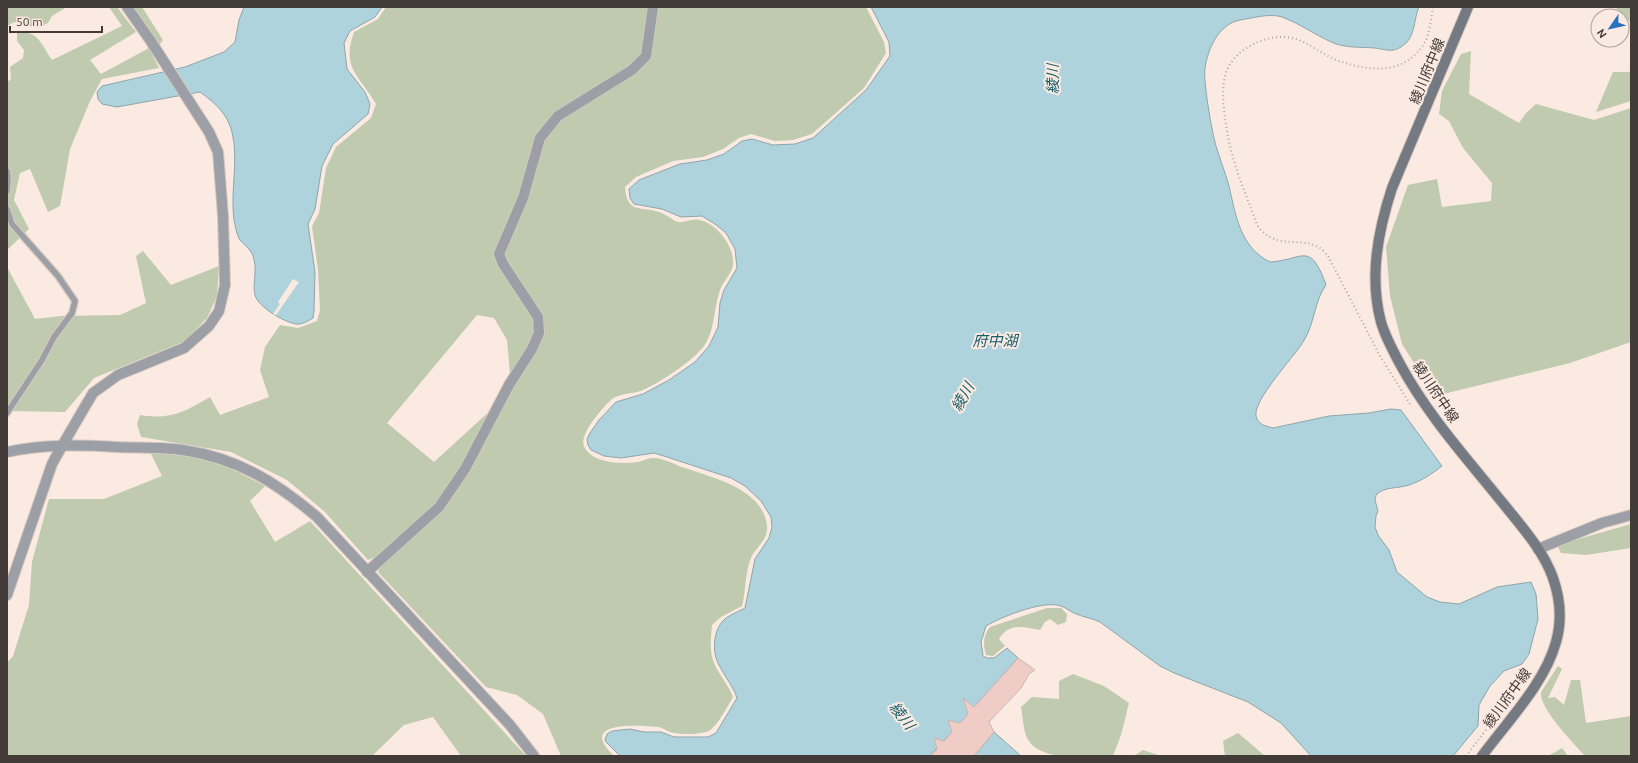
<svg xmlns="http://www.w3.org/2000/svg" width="1638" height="763" font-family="Ubuntu,'Noto Sans JP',sans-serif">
	<rect width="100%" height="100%" fill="#faeae1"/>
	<g fill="#c0caaf" fill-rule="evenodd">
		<polygon points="7,7 67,7 52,16 48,23 38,28 14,22 7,26"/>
		<path d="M109,7H117L136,32L90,60L101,74L149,48L159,68L102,79L90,101L70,149L60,206L48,212L30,169L20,173L14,200L29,229L7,250V82L11,79L10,67L23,58L24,50L17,41V33C39,30 41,45 52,60L122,26Z"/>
		<polygon points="132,7 142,7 163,40 159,45"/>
		<path d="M386,7H866L884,42L886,53L864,88L812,134L793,140L775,141L751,134L739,138L723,149L703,157L673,161L636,177L625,187C627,214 640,206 659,212C666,214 672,220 678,222C685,223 693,218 699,220C717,223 735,247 733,265C732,273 723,282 720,290C714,307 715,325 707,341C700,357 659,383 643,390C634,394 620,393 612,399C603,407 579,434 584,446C591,464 623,464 638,462C643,461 648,458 652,458C661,457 674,464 682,467C711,477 765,489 767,527C768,540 756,547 751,558C745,571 746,592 742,606L721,617L712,625C711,637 709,651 714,663C719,675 728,684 733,697C728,705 716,730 706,732C698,734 684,735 675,733C669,733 664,728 658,727C636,725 577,721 614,756H561L543,714L517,695L486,687L378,572L381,565L376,557L368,560L325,512L287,480L231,452L141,437L137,424L140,415C171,420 184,412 210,397L220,415L269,397L260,370L265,347L280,325L298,328L317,321L320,310L318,270L312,226L319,213L326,168L336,147L371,118L376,104C359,75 341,68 354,32L378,19ZM477,315L494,318L507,340L510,374L492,409L434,462L387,423Z"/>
		<polygon points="1615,7 1631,7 1631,23"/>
		<polygon points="1471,51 1469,94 1519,123 1526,113 1536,104 1594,120 1631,108 1631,342 1570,363 1435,396 1402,344 1390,296 1386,247 1408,185 1437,179 1442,207 1491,201 1492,183 1463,148 1449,121 1439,114 1442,91 1461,54"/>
		<polygon points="1631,69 1631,101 1596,112 1613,72 1629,72"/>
		<polygon points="143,251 171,285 219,266 217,296 207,318 185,341 94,378 65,412 7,411 7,267 35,319 61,316 120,315 146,303 136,256"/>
		<polygon points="150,452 194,457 230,468 265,486 250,501 275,542 310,521 526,756 461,756 433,717 404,725 372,756 7,756 7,663 13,656 29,605 32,562 49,499 104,499 162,476"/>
		<polygon points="1631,524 1631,548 1586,555 1561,553 1558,547 1568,542"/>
		<path d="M1047,608H1061L1067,614L1066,622L1058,625L1050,619L1045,622L1040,630C1024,627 1009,622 999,639L1005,646L993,656L986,655C983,645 983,635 990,627Z"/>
		<path d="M1558,666L1562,669L1548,698L1555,697L1564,705L1571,680H1580L1586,723L1631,716V756H1585C1574,743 1539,709 1541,692Z"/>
		<path d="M1073,674L1104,686L1129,703L1121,735L1113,756C1088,756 1040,763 1027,738C1023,729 1023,716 1021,707L1032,697L1059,699V681Z"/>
		<polygon points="1238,733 1265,756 1225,756 1223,741"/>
		<polygon points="1562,748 1568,756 1548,756"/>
		<polygon points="1143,750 1161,756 1134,756"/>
	</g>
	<g fill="#aed3dc" stroke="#8ea5ab">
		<path d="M244,7H382L375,17L350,31L344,43L347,69L365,92L370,104L368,114L333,144L322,166L315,209L308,224L315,272L314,311L313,318C308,321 302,325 296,324C284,322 258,307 255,295C252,285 258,269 253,256C250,248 245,246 240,240C237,236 235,225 234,220C230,191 239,160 232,132C227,113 215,103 200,92L117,107L102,104L98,99L97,92L102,86L185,67L224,52L235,42L239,20Z"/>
		<path d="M871,7H1419C1413,21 1416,38 1401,47C1392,53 1384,49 1375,48C1362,47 1349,48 1336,44C1318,37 1301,24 1282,17C1270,13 1253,18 1240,20C1219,24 1208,48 1205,68C1203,82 1212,132 1216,146C1220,159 1225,172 1229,186C1236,216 1240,247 1270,262C1303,260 1310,240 1326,285C1314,301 1315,324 1303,342C1294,357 1253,400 1256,416C1258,425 1266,426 1273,428L1329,416L1369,413L1391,409L1401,410L1442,466C1432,474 1421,481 1409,485C1397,489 1385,486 1376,495L1375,500L1378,511L1376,516L1375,527L1378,535L1389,550L1397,572L1427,597L1440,602L1459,604L1497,587L1531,582L1536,594L1538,619L1529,654L1522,664L1504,671L1490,686L1479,705L1478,726L1453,756H1311L1281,723L1248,702L1174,673L1160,666L1100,622C1092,618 1082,617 1074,613C1068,610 1064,606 1057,605C1039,602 1001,617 986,626L981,642L983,656L987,658H994L1007,648L1018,658L943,742L939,739L936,740V744L938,747L930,756H620L606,742L605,740L607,734L612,731L630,729L644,732H661L674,737H708L716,733L737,698C733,686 725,677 719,665C712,653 713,631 723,621C728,615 738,612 745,608L755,559L769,538L772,527L771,517L761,501L745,486L731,478L667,457L654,453L621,458L604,456L591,450L588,445L587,439L590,433L599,420L616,402L643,394L669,380L695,362L709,346L718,327L720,303L724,290L737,268L735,249L726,233L715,224L702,216L681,217L662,209L634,204L630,198L629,189L639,180L680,164L707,160L724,154L742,141L752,139L773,145L795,144L813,138L866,90L890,56L889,42Z"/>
		<polygon points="994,732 1021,756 974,756"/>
	</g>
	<polygon fill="#faeae1" points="293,279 299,282 276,315 273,314 280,304 278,302"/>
	<polygon fill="#efccc6" stroke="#c8b6b3" points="1018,658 1035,670 1029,674 1021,688 989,722 994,732 974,756 930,756 937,749 934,738 944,741 952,732 948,720 960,723 968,714 963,698 974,707"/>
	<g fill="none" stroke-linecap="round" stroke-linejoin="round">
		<defs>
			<g id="service">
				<polyline points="7,171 8,177 7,191"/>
				<polyline points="7,209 12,224 58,276 75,301 72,313 54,337 42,360 7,413"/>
			</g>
			<g id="minor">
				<polyline points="127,7 150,40 209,132 218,152 223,216"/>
				<path d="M7,452C43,444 79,445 116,447C138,448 161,447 183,450C237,458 276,482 317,517L510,725L534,756"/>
				<polyline points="1538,549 1602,523 1631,515"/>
				<polyline points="367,572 439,507 465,469 509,385 532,349 539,333 538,317 503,264 499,254 523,198 540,138 558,116 632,70 646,56 653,7"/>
				<polyline points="7,595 52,464 62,446"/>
			</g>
			<polyline id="tertiary" points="62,446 93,393 118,375 184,348 209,326 219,311 225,285 223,216"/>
			<path id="secondary" d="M1468,7L1392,188C1378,231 1369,277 1381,322C1385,336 1393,351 1400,364C1428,416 1469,461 1506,507C1523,528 1544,552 1553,578C1560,598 1562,621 1556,642C1545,683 1507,722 1482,756"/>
		</defs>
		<use href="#service" stroke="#d5c7bf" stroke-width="8"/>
		<use href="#minor" stroke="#d5c7bf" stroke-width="12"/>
		<use href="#tertiary" stroke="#d5c7bf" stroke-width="12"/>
		<use href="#secondary" stroke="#d5c7bf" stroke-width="12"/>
		<g stroke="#b3a7a0" stroke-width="2" stroke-dasharray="1 3" stroke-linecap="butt">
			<path d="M1410,404L1380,356L1328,256C1326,254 1323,250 1320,248C1301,236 1281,250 1261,230C1256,225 1254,216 1252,211C1242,185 1231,158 1227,130C1224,112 1221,94 1225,76C1232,48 1270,31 1296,39C1311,44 1324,56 1339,61C1371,72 1406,75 1425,42C1430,33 1431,18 1433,7"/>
			<polyline points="1466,756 1525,679"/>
		</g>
		<use href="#service" stroke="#9c9fa5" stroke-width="5.5"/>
		<use href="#minor" stroke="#9c9fa5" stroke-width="10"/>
		<use href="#tertiary" stroke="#9c9fa5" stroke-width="10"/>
		<use href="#secondary" stroke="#757982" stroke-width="10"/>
	</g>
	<g text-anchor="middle" stroke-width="4" stroke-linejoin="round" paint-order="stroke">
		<g font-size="14" fill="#423b38" stroke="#faeae1">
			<text transform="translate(1427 71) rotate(-68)" y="5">綾川府中線</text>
			<text transform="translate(1436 392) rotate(56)" y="5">綾川府中線</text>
			<text transform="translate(1507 698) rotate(-54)" y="5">綾川府中線</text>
		</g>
		<g font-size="15" font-style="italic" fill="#155e6c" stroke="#faeae1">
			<text transform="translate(1053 79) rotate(-90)" y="5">綾川</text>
			<text x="995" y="346">府中湖</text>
			<text transform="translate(963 397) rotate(-61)" y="5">綾川</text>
			<text transform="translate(902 716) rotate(52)" y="5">綾川</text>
		</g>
	</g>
	<rect width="1638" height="763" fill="none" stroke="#423b38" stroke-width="16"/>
	<g transform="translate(1610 28) rotate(236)"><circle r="19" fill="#faeae1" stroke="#b0a49d"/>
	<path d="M0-3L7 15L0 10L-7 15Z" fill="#2971c1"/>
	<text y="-6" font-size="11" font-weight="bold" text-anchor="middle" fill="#423b38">N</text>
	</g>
	<path d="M10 26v6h92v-6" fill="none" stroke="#423b38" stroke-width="2"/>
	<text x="16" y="26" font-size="12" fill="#423b38" stroke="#faeae1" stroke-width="3" paint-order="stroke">50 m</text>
</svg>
